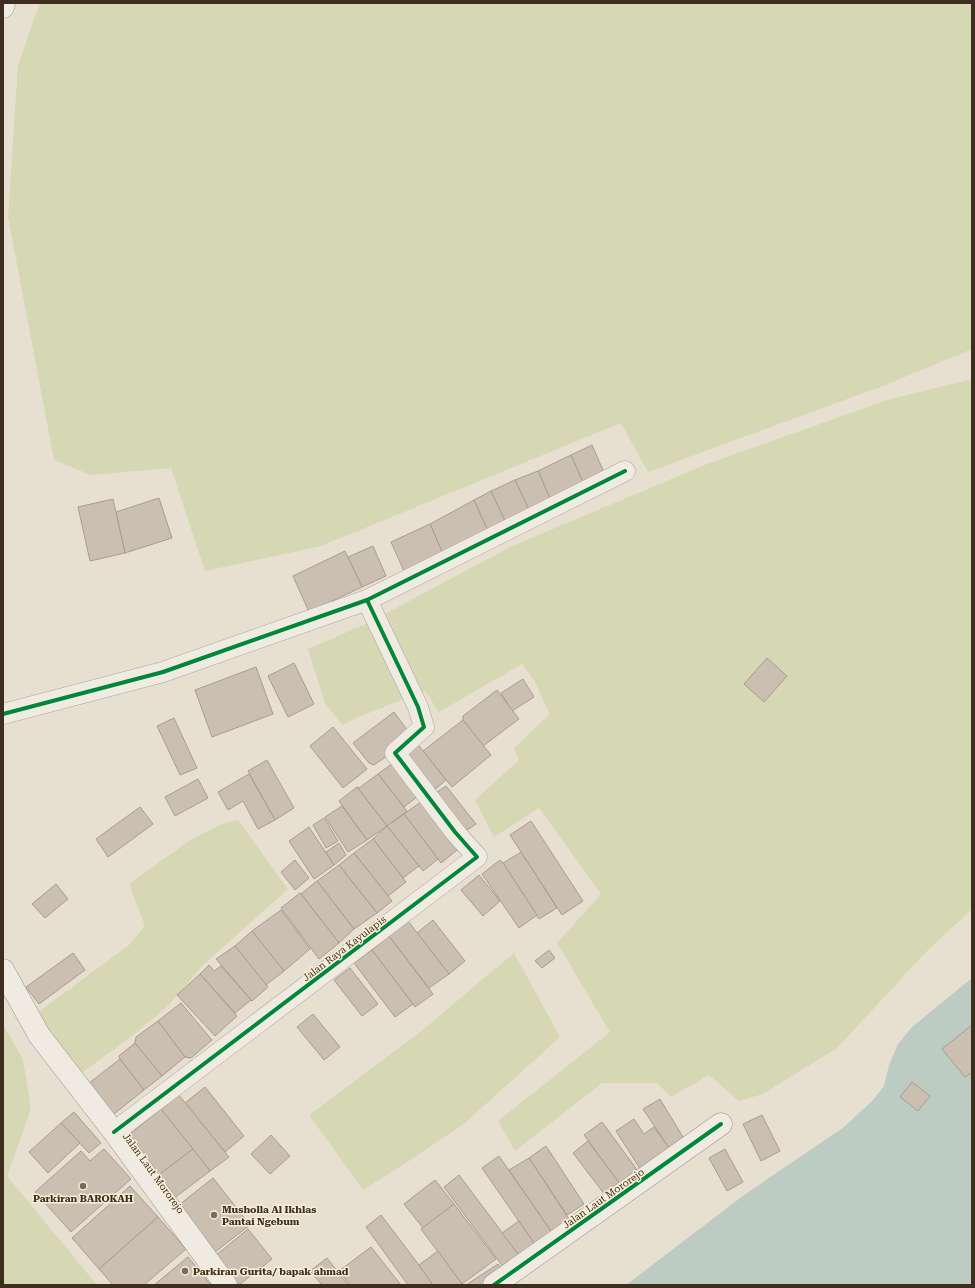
<svg xmlns="http://www.w3.org/2000/svg" width="975" height="1288" font-family="'Roboto Serif',serif">
	<rect width="100%" height="100%" fill="#e7e0d1"/>
	<g fill="#d6d7b3">
		<polygon points="40,3 972,3 972,349 883,386 648,472 621,423 321,546 205,571 171,468 91,475 54,460 8,217 18,65"/>
		<polygon points="972,379 972,909 925,953 837,1048 763,1094 739,1101 709,1075 671,1097 657,1083 602,1083 515,1151 498,1121 610,1032 557,943 601,894 539,808 494,837 475,800 519,760 514,748 550,714 534,680 522,664 439,712 425,691 361,716 342,725 325,703 308,649 370,622 510,547 707,464 887,400"/>
		<polygon points="238,820 288,889 202,966 168,1006 133,1035 79,1075 36,1014 129,945 145,926 129,884 190,840 222,824"/>
		<polygon points="514,953 560,1037 465,1123 403,1165 363,1190 309,1115 419,1033"/>
		<polygon points="3,1024 23,1060 31,1109 7,1176 97,1285 3,1285"/>
	</g>
	<polygon fill="#bcccc2" points="972,978 972,1285 626,1285 744,1195 844,1127 872,1101 884,1086 889,1065 898,1044 912,1027"/>
	<g fill="#cbbfb2" stroke="#a89c90">
		<polygon points="592,445 606,477 585,487 571,455"/>
		<polygon points="571,455 585,487 552,503 538,471"/>
		<polygon points="538,471 552,503 530,512 515,480"/>
		<polygon points="515,480 530,512 505,521 491,491"/>
		<polygon points="491,491 505,521 487,529 474,500"/>
		<polygon points="159,498 172,538 125,553 116,512"/>
		<polygon points="113,499 125,553 90,561 78,507"/>
		<polygon points="474,500 487,529 443,554 430,524"/>
		<polygon points="430,524 443,554 404,571 391,542"/>
		<polygon points="373,546 386,576 362,587 348,557"/>
		<polygon points="345,551 362,587 309,612 293,576"/>
		<polygon points="767,658 787,676 764,702 744,684"/>
		<polygon points="294,663 314,704 288,717 268,676"/>
		<polygon points="256,667 273,714 212,737 195,690"/>
		<polygon points="523,679 534,697 512,711 501,693"/>
		<polygon points="497,690 519,719 483,746 463,720 463,716"/>
		<polygon points="394,712 410,734 400,747 374,765 369,763 353,743"/>
		<polygon points="174,718 197,768 180,775 157,726"/>
		<polygon points="463,720 491,755 452,787 423,751"/>
		<polygon points="333,727 367,769 343,788 310,746"/>
		<polygon points="416,742 446,780 428,795 398,757"/>
		<polygon points="267,760 294,808 275,820 248,771"/>
		<polygon points="397,760 422,793 404,807 378,774"/>
		<polygon points="249,774 275,820 258,829 243,801 228,810 218,792"/>
		<polygon points="378,774 407,811 387,826 357,787 359,788"/>
		<polygon points="198,779 208,798 175,816 165,797"/>
		<polygon points="446,786 476,824 460,835 430,797"/>
		<polygon points="357,787 387,826 367,840 339,801"/>
		<polygon points="425,799 461,847 441,863 404,814"/>
		<polygon points="342,806 367,840 348,852 325,817"/>
		<polygon points="140,807 153,824 108,857 96,839"/>
		<polygon points="404,814 438,859 423,871 387,826"/>
		<polygon points="324,818 338,841 326,848 313,825"/>
		<polygon points="531,821 583,901 562,915 510,835"/>
		<polygon points="387,826 419,866 403,878 373,839"/>
		<polygon points="309,827 334,865 314,879 289,841"/>
		<polygon points="373,839 406,882 388,896 354,853"/>
		<polygon points="339,843 346,855 334,865 326,852"/>
		<polygon points="521,852 557,908 539,919 503,863"/>
		<polygon points="354,853 392,901 377,913 339,865"/>
		<polygon points="295,860 309,878 295,890 281,872"/>
		<polygon points="500,860 503,863 537,915 519,928 482,874"/>
		<polygon points="339,865 377,913 354,929 317,881"/>
		<polygon points="479,875 500,901 483,916 461,890"/>
		<polygon points="317,881 354,929 339,943 301,894"/>
		<polygon points="56,884 68,899 45,918 32,904"/>
		<polygon points="300,893 301,894 339,943 319,959 281,908"/>
		<polygon points="281,910 310,949 284,971 252,931"/>
		<polygon points="433,920 465,961 449,974 417,933"/>
		<polygon points="408,921 449,974 429,988 389,936"/>
		<polygon points="252,931 284,971 266,985 235,946"/>
		<polygon points="389,936 433,994 415,1007 372,950"/>
		<polygon points="235,946 268,987 252,1001 216,959"/>
		<polygon points="372,950 413,1004 395,1017 354,963"/>
		<polygon points="549,950 555,958 542,968 535,961"/>
		<polygon points="73,953 85,970 39,1004 26,987"/>
		<polygon points="209,965 214,971 221,966 251,1000 235,1013 200,974"/>
		<polygon points="350,968 378,1004 362,1016 334,980"/>
		<polygon points="200,974 237,1016 215,1036 177,995"/>
		<polygon points="181,1003 212,1040 191,1058 185,1057 158,1021"/>
		<polygon points="313,1014 340,1047 324,1060 297,1027"/>
		<polygon points="158,1021 185,1057 162,1076 135,1043 136,1037"/>
		<polygon points="972,1025 972,1072 965,1077 942,1049"/>
		<polygon points="135,1043 162,1076 144,1090 120,1059 119,1056"/>
		<polygon points="120,1059 144,1090 109,1118 84,1087"/>
		<polygon points="912,1082 930,1096 918,1111 900,1097"/>
		<polygon points="205,1087 244,1136 225,1152 185,1103"/>
		<polygon points="179,1095 229,1157 210,1171 161,1109"/>
		<polygon points="660,1099 686,1142 671,1151 643,1109"/>
		<polygon points="161,1109 193,1149 156,1177 125,1138"/>
		<polygon points="74,1112 101,1143 89,1153 61,1123"/>
		<polygon points="762,1115 780,1151 761,1161 743,1124"/>
		<polygon points="634,1119 644,1134 654,1127 671,1151 644,1175 616,1131"/>
		<polygon points="602,1122 638,1171 620,1184 584,1135"/>
		<polygon points="61,1123 80,1143 48,1173 29,1152"/>
		<polygon points="271,1135 290,1156 270,1174 251,1154"/>
		<polygon points="588,1141 620,1184 608,1199 573,1153"/>
		<polygon points="546,1146 584,1204 567,1215 529,1158"/>
		<polygon points="104,1149 131,1179 71,1232 35,1192 81,1151 90,1161"/>
		<polygon points="193,1149 210,1171 173,1199 156,1177"/>
		<polygon points="725,1149 743,1182 727,1191 709,1158"/>
		<polygon points="499,1156 555,1237 538,1249 482,1168"/>
		<polygon points="529,1158 569,1219 551,1231 509,1170"/>
		<polygon points="459,1175 519,1255 504,1268 444,1187"/>
		<polygon points="213,1178 250,1225 215,1252 179,1205"/>
		<polygon points="435,1180 454,1204 423,1228 404,1204"/>
		<polygon points="130,1186 158,1217 99,1269 72,1238"/>
		<polygon points="454,1204 496,1259 462,1284 421,1229"/>
		<polygon points="381,1215 419,1265 433,1285 408,1285 366,1227"/>
		<polygon points="158,1217 186,1249 144,1285 113,1285 99,1269"/>
		<polygon points="519,1221 538,1249 519,1255 502,1233"/>
		<polygon points="248,1229 272,1259 239,1285 215,1256"/>
		<polygon points="371,1247 401,1285 350,1285 339,1271"/>
		<polygon points="438,1251 462,1284 460,1285 433,1285 419,1265"/>
		<polygon points="188,1257 211,1285 154,1285"/>
		<polygon points="327,1258 348,1285 322,1285 310,1271"/>
		<polygon points="498,1264 505,1275 491,1285 466,1285"/>
	</g>
	<g fill="none" stroke-linecap="round" stroke-linejoin="round">
		<defs>
			<g id="street">
				<polyline points="3,714 163,672 367,600 625,471"/>
				<polyline points="114,1132 477,857 455,832 395,753 424,727 418,707 367,600"/>
			</g>
			<g id="secondary">
				<polyline points="3,7 4,3"/>
				<polyline points="3,970 39,1035 114,1132 226,1285"/>
				<polyline points="494,1285 721,1124"/>
			</g>
		</defs>
		<use href="#street" stroke="#ada599" stroke-width="21"/>
		<use href="#secondary" stroke="#9c958a" stroke-width="23"/>
		<use href="#street" stroke="#efebe3" stroke-width="20"/>
		<use href="#secondary" stroke="#efebe3" stroke-width="22"/>
		<defs>
			<g id="cycleway">
				<polyline points="3,714 163,672 367,600 625,471"/>
				<polyline points="114,1132 477,857 455,832 395,753 424,727 418,707 367,600"/>
				<polyline points="494,1285 721,1124"/>
			</g>
		</defs>
		<use href="#cycleway" stroke="#f7eed8" stroke-width="6"/>
		<use href="#cycleway" stroke="#00873e" stroke-width="4"/>
	</g>
	<g fill="#786c5e" stroke="#f7eed8" stroke-width="1.5">
		<circle cx="83" cy="1186" r="4"/>
		<circle cx="214" cy="1215" r="4"/>
		<circle cx="185" cy="1271" r="4"/>
	</g>
	<g text-anchor="middle" stroke-width="3" stroke-linejoin="round" paint-order="stroke">
		<g font-size="10" fill="#3d2e20" stroke="#f7eed8">
			<text transform="translate(344 948) rotate(-37)" y="4">Jalan Raya Kayulapis</text>
			<text transform="translate(154 1173) rotate(54)" y="4">Jalan Laut Mororejo</text>
			<text transform="translate(603 1198) rotate(-35)" y="4">Jalan Laut Mororejo</text>
		</g>
		<g font-size="10" font-weight="bold" fill="#3d2e20" stroke="#f7eed8" text-anchor="start">
			<text x="83" y="1202" text-anchor="middle">Parkiran BAROKAH</text>
			<text x="222" y="1213">Musholla Al Ikhlas<tspan x="222" dy="12">Pantai Ngebum</tspan></text>
			<text x="193" y="1275">Parkiran Gurita/ bapak ahmad</text>
		</g>
	</g>
	<rect width="975" height="1288" fill="none" stroke="#3d2e20" stroke-width="8"/>
</svg>
